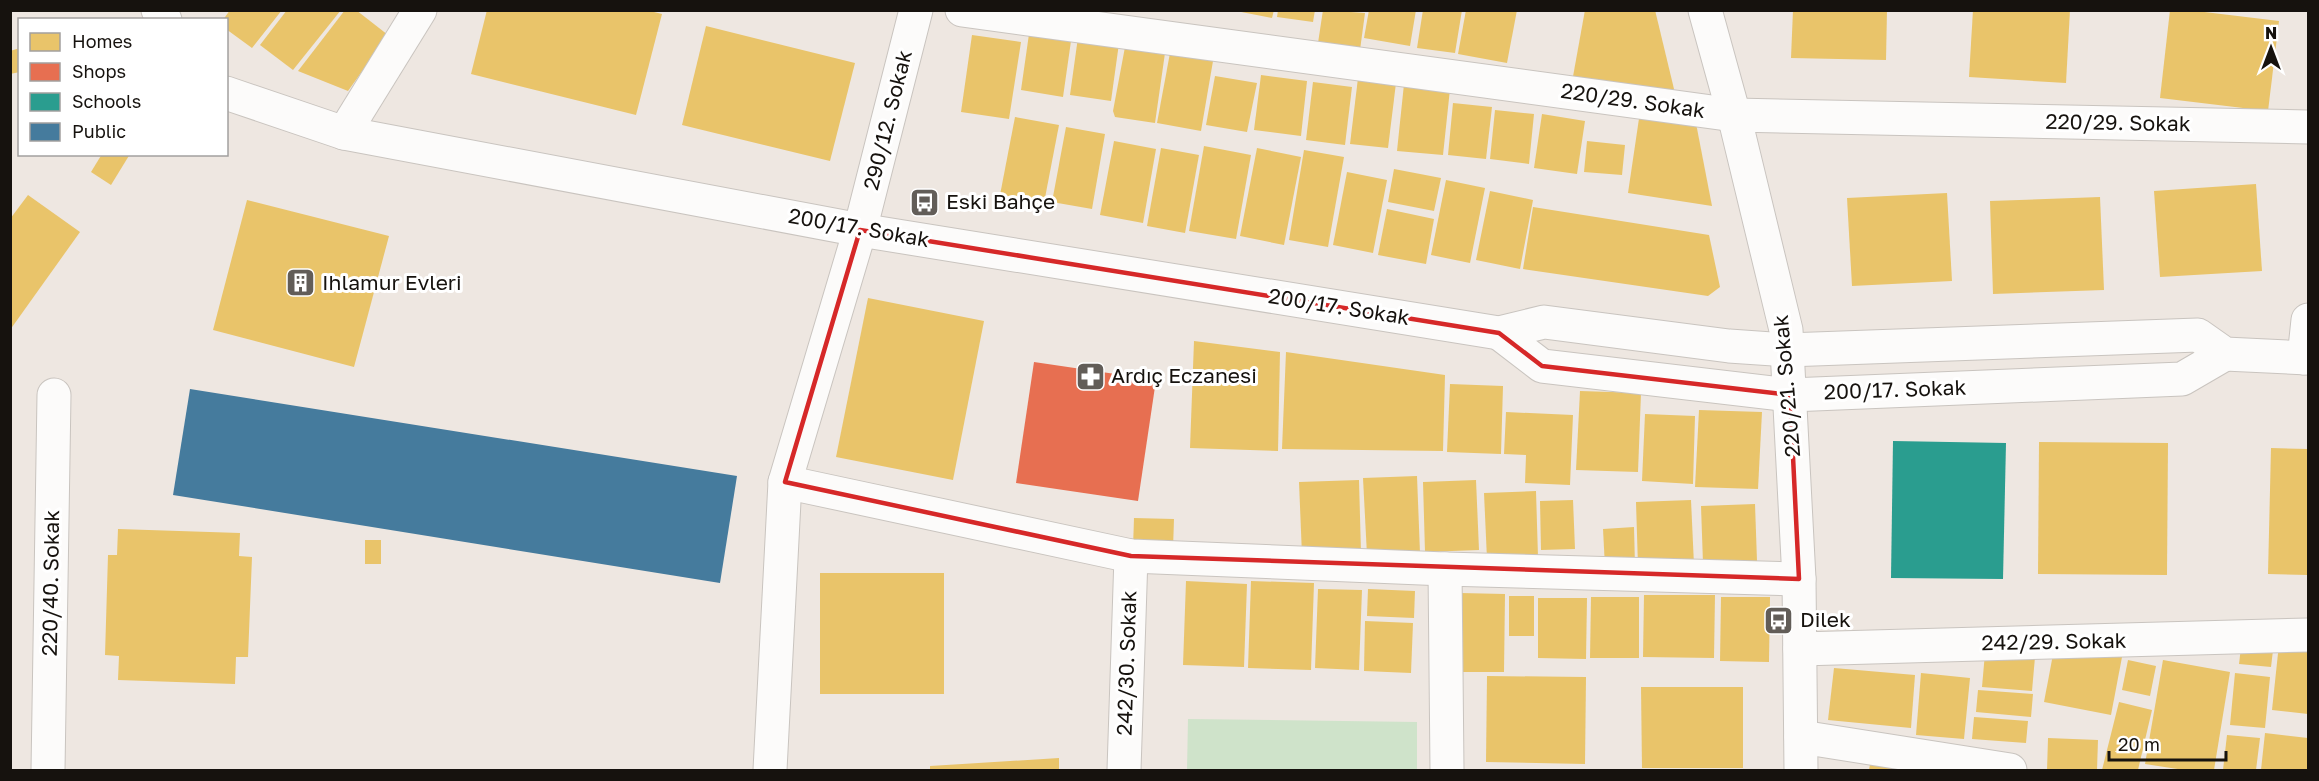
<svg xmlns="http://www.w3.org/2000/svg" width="2319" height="781" font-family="'Golos Text',sans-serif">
	<rect width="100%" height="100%" fill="#eee7e1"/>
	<polygon fill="#cfe3ca" points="1188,719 1417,722 1417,770 1187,770"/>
	<g fill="#e9c46a">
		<polygon points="230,10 282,10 252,48 226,29 226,20 223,20"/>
		<polygon points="287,10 341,10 293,70 260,45"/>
		<polygon points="345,10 356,10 388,35 348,91 298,71"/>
		<polygon points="487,10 646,10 662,14 636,115 471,74"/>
		<polygon points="1231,10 1274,10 1272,18"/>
		<polygon points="1278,10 1315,10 1313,22 1277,17"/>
		<polygon points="1323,10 1365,13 1360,50 1318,43"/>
		<polygon points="1369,10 1416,10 1410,46 1364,38"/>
		<polygon points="1423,10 1462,10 1455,53 1417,48"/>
		<polygon points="1466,10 1517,10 1507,63 1458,54"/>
		<polygon points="1585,10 1655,10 1674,89 1666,98 1572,82"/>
		<polygon points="1793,10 1887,10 1886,60 1791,58"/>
		<polygon points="1973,10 2070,10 2066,83 1969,77"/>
		<polygon points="2170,10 2188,10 2279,21 2268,111 2160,98"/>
		<polygon points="706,26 855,63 830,161 682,125"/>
		<polygon points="1030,27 1072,34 1063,97 1021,90"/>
		<polygon points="1079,30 1120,36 1111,101 1070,95"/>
		<polygon points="972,35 1021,42 1009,119 961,112"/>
		<polygon points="1125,47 1165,53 1155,123 1115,117 1113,111"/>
		<polygon points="20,48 20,72 10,74 10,51"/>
		<polygon points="1170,53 1213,61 1201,131 1157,123"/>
		<polygon points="1261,75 1307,81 1301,136 1254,130"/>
		<polygon points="1215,76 1257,83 1247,132 1206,125"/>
		<polygon points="1358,78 1396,83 1388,148 1350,144"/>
		<polygon points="1313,82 1352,87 1345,145 1306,140"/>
		<polygon points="1404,84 1450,89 1443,155 1397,151"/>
		<polygon points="1453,103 1492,107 1486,159 1448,155"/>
		<polygon points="1641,105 1694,113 1712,206 1628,193"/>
		<polygon points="1495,110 1534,114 1529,164 1490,159"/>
		<polygon points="1542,114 1585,121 1577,174 1534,168"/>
		<polygon points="1015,117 1059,125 1044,203 1000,195"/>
		<polygon points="1066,127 1105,134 1092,209 1052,202"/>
		<polygon points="1114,141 1156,149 1143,223 1100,215"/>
		<polygon points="1587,141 1625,145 1622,175 1584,172"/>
		<polygon points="1204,146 1251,155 1236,239 1189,231"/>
		<polygon points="1161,148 1199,155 1185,233 1147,226"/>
		<polygon points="1257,148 1301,157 1284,245 1240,236"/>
		<polygon points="1304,150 1344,157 1328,247 1289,240"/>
		<polygon points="102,154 130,154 111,185 91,172"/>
		<polygon points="1394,169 1441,178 1434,211 1388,202"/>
		<polygon points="1347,172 1387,180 1373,253 1333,245"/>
		<polygon points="1446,180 1485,188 1470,263 1431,255"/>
		<polygon points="2256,184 2262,271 2160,277 2154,191"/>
		<polygon points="1490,191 1533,200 1520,269 1476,260"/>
		<polygon points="1947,193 1952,281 1852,286 1847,198"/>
		<polygon points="28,195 80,232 10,330 10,219"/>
		<polygon points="2100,197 2104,290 1993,294 1990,201"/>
		<polygon points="247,200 389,236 354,367 213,330"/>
		<polygon points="1533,207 1709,235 1720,287 1708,296 1523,269"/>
		<polygon points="1387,209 1434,219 1426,264 1378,255"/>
		<polygon points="868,298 984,321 953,480 836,457"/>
		<polygon points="1194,341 1280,352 1278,451 1190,448"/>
		<polygon points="1286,352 1445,375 1443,451 1282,449"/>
		<polygon points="1450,384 1503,386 1501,454 1447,452"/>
		<polygon points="1580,391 1641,393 1638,472 1576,470"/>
		<polygon points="1699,410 1762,412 1758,489 1695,487"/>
		<polygon points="1506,412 1573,415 1570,485 1525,483 1526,455 1504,454"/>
		<polygon points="1645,414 1695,416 1693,484 1642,481"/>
		<polygon points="2039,442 2168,443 2167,575 2038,574"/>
		<polygon points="2271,448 2308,449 2308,575 2268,574"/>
		<polygon points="1417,476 1420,553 1367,555 1363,478"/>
		<polygon points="1359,480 1361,553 1302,555 1299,482"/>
		<polygon points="1476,480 1479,550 1425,552 1423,482"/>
		<polygon points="1536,491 1538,557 1487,559 1484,493"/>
		<polygon points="1573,500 1575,549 1541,550 1540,501"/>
		<polygon points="1691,500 1694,565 1638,567 1636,502"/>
		<polygon points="1755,504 1757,561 1703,563 1701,506"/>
		<polygon points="1134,518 1174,519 1173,549 1133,548"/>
		<polygon points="1634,527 1635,566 1605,567 1603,529"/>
		<polygon points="118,529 240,533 239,556 252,557 248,657 236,657 235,684 118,680 119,656 105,655 108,555 117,555"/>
		<rect x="365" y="540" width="16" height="24"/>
		<rect x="820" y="573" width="124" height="121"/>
		<polygon points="1186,581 1247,584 1244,667 1183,665"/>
		<polygon points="1251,581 1314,583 1311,670 1248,668"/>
		<polygon points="1318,589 1362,590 1359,670 1315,668"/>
		<polygon points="1368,589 1415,591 1414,618 1367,616"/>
		<polygon points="1460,593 1505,594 1504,672 1458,672"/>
		<polygon points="1644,595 1715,595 1714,658 1643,657"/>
		<rect x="1509" y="596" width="25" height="40"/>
		<polygon points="1591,597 1639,597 1639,658 1590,658"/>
		<polygon points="1721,597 1770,597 1769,662 1720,661"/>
		<polygon points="1538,598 1587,598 1586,659 1538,658"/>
		<polygon points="1365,621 1413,623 1411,673 1364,671"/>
		<polygon points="2242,639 2274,642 2271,667 2239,664"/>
		<polygon points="2055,644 2122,657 2111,715 2044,702"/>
		<polygon points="2279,644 2308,647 2308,714 2272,710"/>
		<polygon points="1985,653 2035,657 2032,691 1982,687"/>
		<polygon points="2128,660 2156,666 2150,696 2122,690"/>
		<polygon points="2163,660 2230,672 2214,770 2184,770 2145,764"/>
		<polygon points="1834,668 1915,675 1911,728 1828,720"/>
		<polygon points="1921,673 1970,678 1964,739 1916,735"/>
		<polygon points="2235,673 2270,677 2265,728 2230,725"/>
		<polygon points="1487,676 1586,677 1585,764 1486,762"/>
		<polygon points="1641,687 1743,687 1743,768 1642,768"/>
		<polygon points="1978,690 2033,694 2031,717 1976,712"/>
		<polygon points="2119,702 2152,710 2138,770 2102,770"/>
		<polygon points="1974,717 2028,721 2026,743 1972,739"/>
		<polygon points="2265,733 2308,738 2308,770 2261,770"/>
		<polygon points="2227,735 2260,738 2256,770 2223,770"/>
		<polygon points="2048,738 2098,740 2097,770 2047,770"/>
		<polygon points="1059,758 1059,770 930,770 930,766"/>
		<polygon points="1871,758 1914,770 1869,770"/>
	</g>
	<polygon fill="#e76f51" points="1034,362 1156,380 1138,501 1016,483"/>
	<polygon fill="#2a9d8f" points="1893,441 2006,443 2003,579 1891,578"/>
	<polygon fill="#457b9d" points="190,389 737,476 720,583 173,495"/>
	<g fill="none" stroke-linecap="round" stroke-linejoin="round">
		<defs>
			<g id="minor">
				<polyline points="158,10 165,20"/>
				<polyline points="962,10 1734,115 2308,127"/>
				<polyline points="1705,10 1734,115 1786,330 1799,579 1801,770"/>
				<polyline points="226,93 344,133 860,230 1499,333 1544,322 1729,346 1787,350 2198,335 2225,354 2308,358"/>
				<polyline points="344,133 420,10"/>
				<polyline points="1499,333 1542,366 1790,395 2182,379 2225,354"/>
				<polyline points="2304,358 2308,320"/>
				<polyline points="785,482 1131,556 1445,569 1799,579"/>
				<polyline points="1445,569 1447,770"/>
				<polyline points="1800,649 2308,635"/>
				<polyline points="1801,737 2010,770"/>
				<polyline points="48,770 54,395"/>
				<polyline points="770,770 785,482 860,230 916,10"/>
				<polyline points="1124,770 1131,556"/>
			</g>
		</defs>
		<use href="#minor" stroke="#c9c4bf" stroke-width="35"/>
		<use href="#minor" stroke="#fcfbfa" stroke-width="33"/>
	</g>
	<path fill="none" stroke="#d62828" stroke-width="4.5" stroke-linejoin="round" d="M860,230L1499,333L1542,366L1790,395L1799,579L1131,556L785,482Z"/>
	<defs>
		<symbol id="bus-square" viewBox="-11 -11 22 22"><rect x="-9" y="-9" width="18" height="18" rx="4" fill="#625d58" stroke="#fff"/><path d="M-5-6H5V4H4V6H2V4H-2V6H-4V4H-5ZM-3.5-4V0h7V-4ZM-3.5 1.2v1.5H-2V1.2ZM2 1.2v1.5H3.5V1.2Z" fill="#fff"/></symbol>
		<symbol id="building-square" viewBox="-11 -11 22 22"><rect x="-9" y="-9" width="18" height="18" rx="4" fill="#625d58" stroke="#fff"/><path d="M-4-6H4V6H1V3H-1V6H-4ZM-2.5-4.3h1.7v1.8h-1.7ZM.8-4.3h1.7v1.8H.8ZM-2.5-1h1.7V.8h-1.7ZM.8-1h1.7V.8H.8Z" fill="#fff"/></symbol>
		<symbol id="pharmacy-square" viewBox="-11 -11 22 22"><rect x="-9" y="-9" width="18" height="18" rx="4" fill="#625d58" stroke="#fff"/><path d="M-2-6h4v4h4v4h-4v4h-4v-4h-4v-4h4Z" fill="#fff"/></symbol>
	</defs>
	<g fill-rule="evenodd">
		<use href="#bus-square" x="908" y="186" width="33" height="33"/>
		<use href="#building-square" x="284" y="266" width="33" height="33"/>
		<use href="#pharmacy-square" x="1074" y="360" width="33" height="33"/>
		<use href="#bus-square" x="1762" y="604" width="33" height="33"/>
	</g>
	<g text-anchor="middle" stroke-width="6" stroke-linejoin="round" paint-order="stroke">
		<g font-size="21" fill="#16120e" stroke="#fff">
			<text transform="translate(1633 101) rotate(8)" y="7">220/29. Sokak</text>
			<text transform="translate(888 120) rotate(-76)" y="7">290/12. Sokak</text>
			<text transform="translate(2118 123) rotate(1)" y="7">220/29. Sokak</text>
			<text transform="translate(859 228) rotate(10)" y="7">200/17. Sokak</text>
			<text transform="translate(1339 307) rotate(9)" y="7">200/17. Sokak</text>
			<text transform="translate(1787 386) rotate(-95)" y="7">220/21. Sokak</text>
			<text transform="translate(1895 390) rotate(-2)" y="7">200/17. Sokak</text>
			<text transform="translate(51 583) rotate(-89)" y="7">220/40. Sokak</text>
			<text transform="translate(2054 642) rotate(-1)" y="7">242/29. Sokak</text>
			<text transform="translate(1127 663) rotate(-88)" y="7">242/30. Sokak</text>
		</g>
		<g font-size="21" fill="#16120e" stroke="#fff" text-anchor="start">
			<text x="946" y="209">Eski Bahçe</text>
			<text x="322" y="290">Ihlamur Evleri</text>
			<text x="1111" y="383">Ardıç Eczanesi</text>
			<text x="1800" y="627">Dilek</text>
		</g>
	</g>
	<rect width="2319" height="781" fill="none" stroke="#16120e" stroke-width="24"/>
	<rect x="18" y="18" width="210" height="138" fill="#ffffff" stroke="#a2a09f" stroke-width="1.5"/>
	<rect x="30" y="33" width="30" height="18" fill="#e9c46a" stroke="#a2a09f" stroke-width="1.5"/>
	<text x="72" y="48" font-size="18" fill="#16120e">Homes</text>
	<rect x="30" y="63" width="30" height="18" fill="#e76f51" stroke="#a2a09f" stroke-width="1.5"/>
	<text x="72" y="78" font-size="18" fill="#16120e">Shops</text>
	<rect x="30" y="93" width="30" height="18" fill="#2a9d8f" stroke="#a2a09f" stroke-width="1.5"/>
	<text x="72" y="108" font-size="18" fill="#16120e">Schools</text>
	<rect x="30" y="123" width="30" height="18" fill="#457b9d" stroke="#a2a09f" stroke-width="1.5"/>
	<text x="72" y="138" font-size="18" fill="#16120e">Public</text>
	<g transform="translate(2271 48)" stroke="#ffffff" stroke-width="4.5" paint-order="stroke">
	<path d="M0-4.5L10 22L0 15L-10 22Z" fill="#16120e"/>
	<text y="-9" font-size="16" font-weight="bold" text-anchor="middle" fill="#16120e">N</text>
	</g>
	<path d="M2109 751v9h117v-9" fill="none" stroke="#16120e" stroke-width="3"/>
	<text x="2118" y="751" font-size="18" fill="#16120e" stroke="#ffffff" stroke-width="4.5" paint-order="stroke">20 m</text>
</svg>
